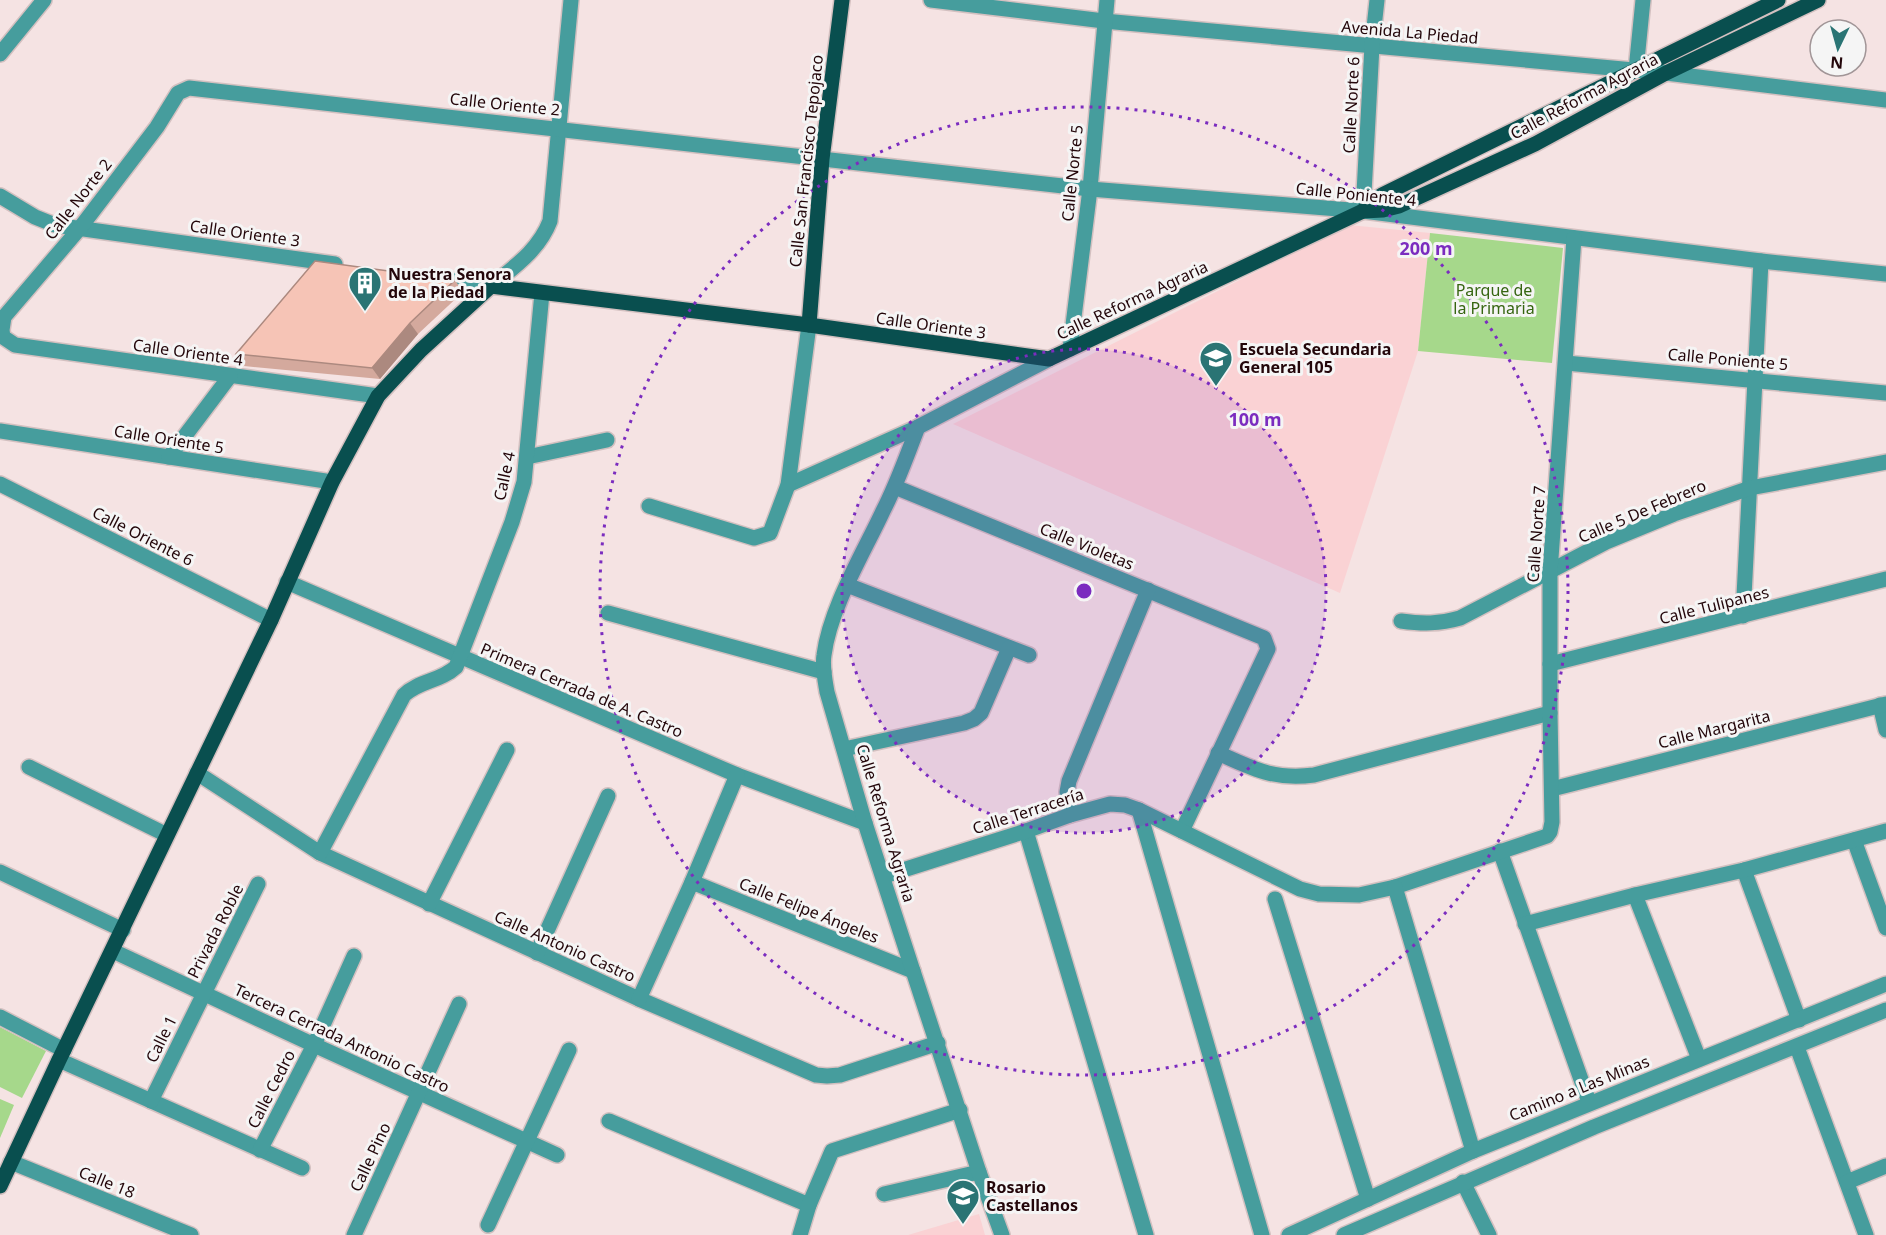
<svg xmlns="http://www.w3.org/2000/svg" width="1886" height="1235" font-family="'Noto Sans',sans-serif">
	<rect width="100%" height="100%" fill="#f5e3e3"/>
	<g fill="#fad2d4">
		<polygon points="1349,225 1430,233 1418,351 1340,593 953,424"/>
		<polygon points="979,1214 985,1235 908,1235"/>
	</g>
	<g fill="#a6d88b">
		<polygon points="1430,233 1563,248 1552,363 1418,351"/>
		<polygon points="0,1027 46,1051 22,1098 0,1087"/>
		<polygon points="0,1099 14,1105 0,1138"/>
	</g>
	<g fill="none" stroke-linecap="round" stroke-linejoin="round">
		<defs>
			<g id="minor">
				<polyline points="931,0 1104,21 1666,73 1886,100"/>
				<polyline points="0,54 44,0"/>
				<polyline points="1636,70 1643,0"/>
				<polyline points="0,196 35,217 55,225 335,264"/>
				<polyline points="1363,211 1372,46 1377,0"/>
				<path d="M436,278L491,286C514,267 539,250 550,221L571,0"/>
				<polyline points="1070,349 1090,189 1107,0"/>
				<polyline points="1566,363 1886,393"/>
				<polyline points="378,396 15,345 3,337 2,330 4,317 80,228 157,127 178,93 189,88 1090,189 1363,211 1761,261 1886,274"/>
				<polyline points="0,431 332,482"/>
				<polyline points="169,457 230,376"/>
				<polyline points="527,457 607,440"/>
				<polyline points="0,484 271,620"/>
				<polyline points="788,485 918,427"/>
				<polyline points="895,487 1264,638 1268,649 1182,831"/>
				<polyline points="649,506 754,538 770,533 788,485 809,325"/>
				<polyline points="287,582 737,775 865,823"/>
				<polyline points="847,585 1029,655"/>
				<polyline points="608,613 824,672"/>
				<polyline points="1743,616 1761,261"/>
				<path d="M1401,621C1423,624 1439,624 1460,618L1606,542L1674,514L1750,488L1886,462"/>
				<polyline points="1550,664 1886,579"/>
				<polyline points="1880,705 1886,730"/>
				<polyline points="844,749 964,723 974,719 981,713 1009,648"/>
				<path d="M1218,753C1254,769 1273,780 1314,775L1550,713"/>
				<polyline points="29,767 167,835"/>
				<polyline points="197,773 320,853 639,999 816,1075 827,1076 840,1075 938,1043"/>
				<polyline points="1552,789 1886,704"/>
				<polyline points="1139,810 1262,1235"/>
				<polyline points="1070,815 1067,792 1069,781 1148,590"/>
				<polyline points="1026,831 1146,1235"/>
				<polyline points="1854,840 1886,928"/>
				<polyline points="1500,851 1589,1102"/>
				<path d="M320,853L404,695C418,681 441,681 456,667L512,522L524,482L542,293"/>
				<polyline points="1744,870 1799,1020"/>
				<polyline points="0,872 123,930"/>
				<polyline points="884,876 1026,831 1070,815 1110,804 1125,805 1139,810 1300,889 1319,894 1359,895 1395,887 1547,836 1550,832 1552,822 1550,713 1550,572 1574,238"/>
				<polyline points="692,882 913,971"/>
				<polyline points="1395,887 1473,1151"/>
				<polyline points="1635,895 1699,1059"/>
				<polyline points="1275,899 1368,1199"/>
				<polyline points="429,904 507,750"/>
				<polyline points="1525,924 1635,895 1744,870 1886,831"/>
				<polyline points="113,951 314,1045 557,1155"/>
				<polyline points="537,953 608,796"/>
				<polyline points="639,999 692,882 737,775"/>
				<polyline points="0,1017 64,1050"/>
				<polyline points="1797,1047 1866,1235"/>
				<polyline points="59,1060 302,1168"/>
				<polyline points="151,1101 258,884"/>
				<polyline points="609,1121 809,1205"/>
				<polyline points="260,1150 314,1045 354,956"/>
				<polyline points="11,1162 191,1235"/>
				<polyline points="1463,1182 1489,1235"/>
				<polyline points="1847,1182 1886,1166"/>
				<polyline points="884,1194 979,1172"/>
				<polyline points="488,1225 569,1050"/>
				<polyline points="354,1235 459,1004"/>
				<polyline points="800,1235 809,1205 832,1151 960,1110"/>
				<path d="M1002,1235L979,1172L913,971L865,823L827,692C825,680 822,667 824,655C830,608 863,554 883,511C897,484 907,455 918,427L1049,359"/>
				<polyline points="1289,1235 1473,1151 1886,984"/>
				<polyline points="1344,1235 1594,1127 1886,1010"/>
			</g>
			<g id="major">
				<polyline points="1363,211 1371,202 1382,195 1778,0"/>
				<polyline points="809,325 822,159 842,0"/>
				<polyline points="0,1186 59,1060 271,620 332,482 378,396 421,350 491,286 809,325 1049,359 1363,211 1383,210 1399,206 1535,144 1666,73 1818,0"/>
			</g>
		</defs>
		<use href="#minor" stroke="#d3c0c0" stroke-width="18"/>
		<use href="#major" stroke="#d3c0c0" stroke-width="18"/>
		<use href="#minor" stroke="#469d9d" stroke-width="15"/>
		<use href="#major" stroke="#094f4f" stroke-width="15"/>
	</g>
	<polygon fill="#d4a99d" points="455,280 463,292 418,334 380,379 244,366 236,354"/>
	<polygon fill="#ac897f" points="410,323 418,334 380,379 372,368"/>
	<polygon fill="#f6c4b6" stroke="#ac897f" stroke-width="1.5" points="315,261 455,280 410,323 372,368 236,354"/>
	<circle cx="1084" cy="591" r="242" fill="#7b2cbf" fill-opacity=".12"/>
	<g fill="none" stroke="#7b2cbf" stroke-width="3" stroke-dasharray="3 6">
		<circle cx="1084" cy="591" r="242"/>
		<circle cx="1084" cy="591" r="484"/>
	</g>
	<defs>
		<symbol id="building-pin" viewBox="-11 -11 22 30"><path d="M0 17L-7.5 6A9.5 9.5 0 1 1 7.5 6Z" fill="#2a7474" stroke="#f5f5f5"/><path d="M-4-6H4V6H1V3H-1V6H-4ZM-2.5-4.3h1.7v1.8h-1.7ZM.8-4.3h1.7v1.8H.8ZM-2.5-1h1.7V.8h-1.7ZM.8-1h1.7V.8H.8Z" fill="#fff"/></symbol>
		<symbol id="school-pin" viewBox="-11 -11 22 30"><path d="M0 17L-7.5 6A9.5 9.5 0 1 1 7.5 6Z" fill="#2a7474" stroke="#f5f5f5"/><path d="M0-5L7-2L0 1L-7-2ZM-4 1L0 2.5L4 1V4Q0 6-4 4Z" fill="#fff"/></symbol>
	</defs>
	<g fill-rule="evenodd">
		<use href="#building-pin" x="346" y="264" width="38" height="52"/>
		<use href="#school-pin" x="1197" y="339" width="38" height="52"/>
		<use href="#school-pin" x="944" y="1177" width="38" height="52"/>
	</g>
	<g text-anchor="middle" stroke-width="6" stroke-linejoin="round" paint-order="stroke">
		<g font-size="16" fill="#23060a" stroke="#f5f5f5">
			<text transform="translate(1410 32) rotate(5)" y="6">Avenida La Piedad</text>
			<text transform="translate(1584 96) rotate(-28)" y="6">Calle Reforma Agraria</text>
			<text transform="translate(505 104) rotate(6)" y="6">Calle Oriente 2</text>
			<text transform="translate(1351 105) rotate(-87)" y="6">Calle Norte 6</text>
			<text transform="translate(806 161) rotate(-84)" y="6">Calle San Francisco Tepojaco</text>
			<text transform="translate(1072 173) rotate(-84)" y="6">Calle Norte 5</text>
			<text transform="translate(1356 194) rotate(6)" y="6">Calle Poniente 4</text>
			<text transform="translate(78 199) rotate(-52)" y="6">Calle Norte 2</text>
			<text transform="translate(245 233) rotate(8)" y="6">Calle Oriente 3</text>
			<text transform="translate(1132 300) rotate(-25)" y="6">Calle Reforma Agraria</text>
			<text transform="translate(931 325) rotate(8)" y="6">Calle Oriente 3</text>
			<text transform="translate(188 352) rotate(8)" y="6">Calle Oriente 4</text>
			<text transform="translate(1728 359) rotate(5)" y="6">Calle Poniente 5</text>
			<text transform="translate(169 439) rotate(9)" y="6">Calle Oriente 5</text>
			<text transform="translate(504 476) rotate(-78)" y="6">Calle 4</text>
			<text transform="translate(1642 511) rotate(-23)" y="6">Calle 5 De Febrero</text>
			<text transform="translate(1536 534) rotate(-86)" y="6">Calle Norte 7</text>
			<text transform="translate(143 536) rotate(27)" y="6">Calle Oriente 6</text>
			<text transform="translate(1087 546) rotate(22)" y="6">Calle Violetas</text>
			<text transform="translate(1714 605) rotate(-14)" y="6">Calle Tulipanes</text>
			<text transform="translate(582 690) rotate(23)" y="6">Primera Cerrada de A. Castro</text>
			<text transform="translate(1714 729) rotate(-14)" y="6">Calle Margarita</text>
			<text transform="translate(1028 811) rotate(-18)" y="6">Calle Terracería</text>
			<text transform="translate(886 823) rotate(73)" y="6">Calle Reforma Agraria</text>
			<text transform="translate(809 910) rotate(22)" y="6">Calle Felipe Ángeles</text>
			<text transform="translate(215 931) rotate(-63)" y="6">Privada Roble</text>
			<text transform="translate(565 946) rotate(24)" y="6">Calle Antonio Castro</text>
			<text transform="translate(342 1038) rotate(25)" y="6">Tercera Cerrada Antonio Castro</text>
			<text transform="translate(161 1039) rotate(-64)" y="6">Calle 1</text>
			<text transform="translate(1579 1088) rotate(-22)" y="6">Camino a Las Minas</text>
			<text transform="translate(271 1089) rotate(-63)" y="6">Calle Cedro</text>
			<text transform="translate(370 1157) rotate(-65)" y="6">Calle Pino</text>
			<text transform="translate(107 1182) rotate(22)" y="6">Calle 18</text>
		</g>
		<g font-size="16" font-weight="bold" fill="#23060a" stroke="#f5f5f5" text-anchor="start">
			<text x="388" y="280">Nuestra Senora<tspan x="388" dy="18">de la Piedad</tspan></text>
			<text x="1239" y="355">Escuela Secundaria<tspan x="1239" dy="18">General 105</tspan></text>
			<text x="986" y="1193">Rosario<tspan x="986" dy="18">Castellanos</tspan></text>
		</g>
		<g font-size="16" fill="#356510" stroke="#f5f5f5">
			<text x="1494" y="296">Parque de<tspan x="1494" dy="18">la Primaria</tspan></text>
		</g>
	</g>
	<circle cx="1084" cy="591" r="9" fill="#7b2cbf" stroke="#f5f5f5" stroke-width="3"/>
	<g font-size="18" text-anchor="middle" font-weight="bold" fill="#7b2cbf" stroke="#f5f5f5" stroke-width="6" stroke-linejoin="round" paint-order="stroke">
		<text x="1426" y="255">200 m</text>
		<text x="1255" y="426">100 m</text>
	</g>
	<g transform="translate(1838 48) rotate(185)"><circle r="28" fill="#f5f5f5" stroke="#a19597" stroke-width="1.5"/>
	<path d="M0-4.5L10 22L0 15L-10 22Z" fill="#2a7474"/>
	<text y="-9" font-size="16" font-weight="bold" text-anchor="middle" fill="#23060a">N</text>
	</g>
</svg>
